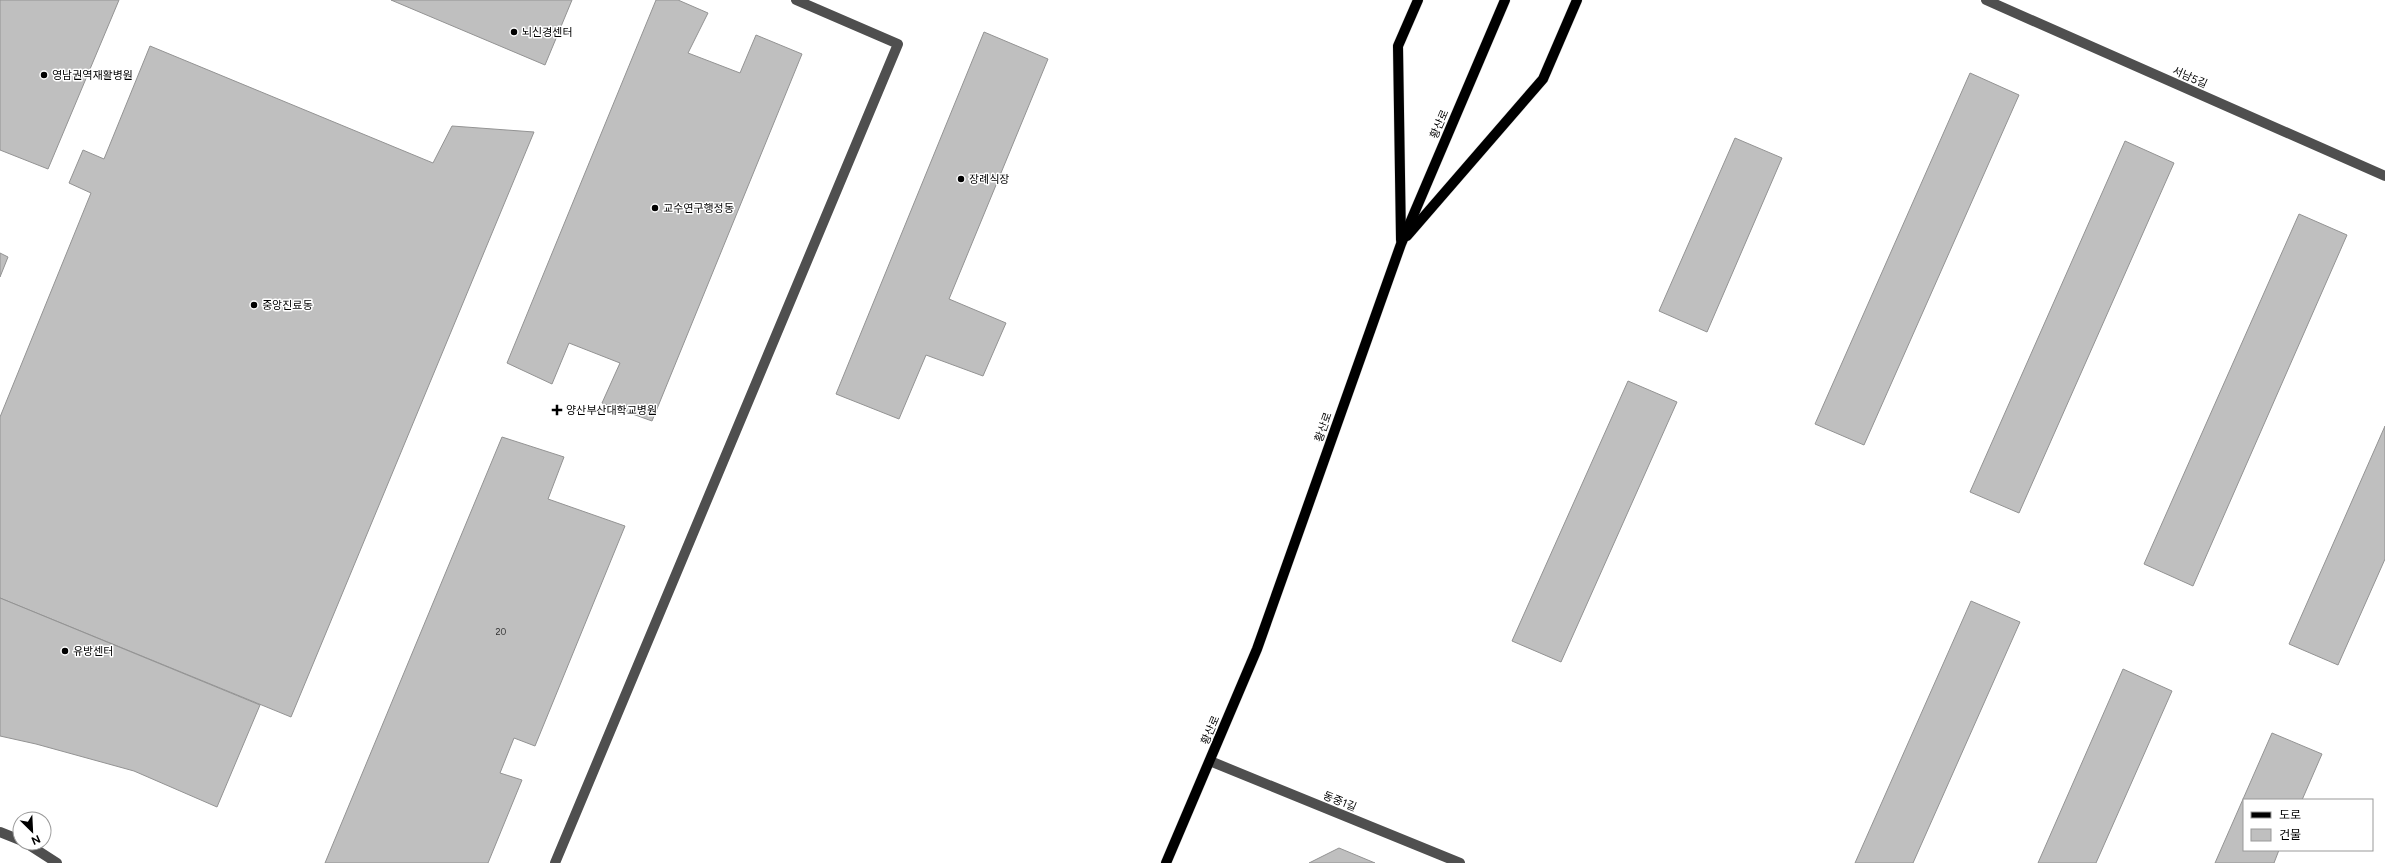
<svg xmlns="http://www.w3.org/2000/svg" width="2385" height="863" font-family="Figtree,'Noto Sans KR',sans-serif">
	<rect width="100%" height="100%" fill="#fff"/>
	<g fill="#bfbfbf" stroke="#939393">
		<polygon points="0,0 119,0 48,169 0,150"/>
		<polygon points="391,0 572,0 545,65"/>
		<polygon points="656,0 678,0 708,13 688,53 740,73 756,35 802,54 652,421 602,403 620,363 569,343 552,384 507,363"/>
		<polygon points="984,32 1048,59 949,299 1006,323 983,376 926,355 899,419 836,394"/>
		<polygon points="150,46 433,163 452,126 534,132 291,717 0,598 0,417 91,193 69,183 83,150 104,159"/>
		<polygon points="1970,73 2019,95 1864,445 1815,424"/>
		<polygon points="1735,138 1782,158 1707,332 1659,311"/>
		<polygon points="2125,141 2174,163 2019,513 1970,492"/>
		<polygon points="2299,214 2347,235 2193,586 2144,564"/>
		<polygon points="0,253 8,257 0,277"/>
		<polygon points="1628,381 1677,402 1561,662 1512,641"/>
		<polygon points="2385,426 2385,559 2338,665 2289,644"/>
		<polygon points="502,437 564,457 548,499 625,526 535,746 514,738 500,773 522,780 488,863 325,863"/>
		<polygon points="0,598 260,705 217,807 134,771 36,744 0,736"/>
		<polygon points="1971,601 2020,622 1913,863 1855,863"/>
		<polygon points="2123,669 2172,691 2096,863 2038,863"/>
		<polygon points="2272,733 2322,754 2302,800 2244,800 2244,850 2279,850 2274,863 2215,863"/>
		<polygon points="1339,848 1375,863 1309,863"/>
	</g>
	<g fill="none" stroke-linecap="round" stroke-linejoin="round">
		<defs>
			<g id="major">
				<polyline points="1407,236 1543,79 1577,0"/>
				<polyline points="1401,240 1398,46 1418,0"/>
				<polyline points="1166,863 1257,649 1401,244 1505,0"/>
			</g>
		</defs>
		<use href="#major" stroke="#dbdbdb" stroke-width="11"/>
		<g stroke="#4f4f4f" stroke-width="10">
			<polyline points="1986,0 2385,176"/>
			<polyline points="1210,761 1460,863"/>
			<polyline points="0,832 20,840"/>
			<polyline points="26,843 57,863"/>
			<polyline points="555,863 898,44 796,0"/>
		</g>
		<use href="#major" stroke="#000" stroke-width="10"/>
	</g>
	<g fill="#000" stroke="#fff" stroke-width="1.5">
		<circle cx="514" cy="32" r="4"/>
		<circle cx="44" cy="75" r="4"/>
		<circle cx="961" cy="179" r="4"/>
		<circle cx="655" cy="208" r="4"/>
		<circle cx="254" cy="305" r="4"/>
		<path d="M555 404h4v4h4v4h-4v4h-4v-4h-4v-4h4z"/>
		<circle cx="65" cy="651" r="4"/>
	</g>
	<g text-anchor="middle" stroke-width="3" stroke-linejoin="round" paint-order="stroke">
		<g font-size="9" fill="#303030">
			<text x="501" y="635">20</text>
		</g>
		<g font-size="11" fill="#000" stroke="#fff" text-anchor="start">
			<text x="522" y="36">뇌신경센터</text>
			<text x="52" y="79">영남권역재활병원</text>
			<text x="969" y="183">장례식장</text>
			<text x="663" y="212">교수연구행정동</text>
			<text x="262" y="309">중앙진료동</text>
			<text x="566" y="414">양산부산대학교병원</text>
			<text x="73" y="655">유방센터</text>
		</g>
		<g font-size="11" fill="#000" stroke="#fff">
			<text transform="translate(2190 77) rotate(24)" y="4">서남5길</text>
			<text transform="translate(1439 124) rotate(-67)" y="4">황산로</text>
			<text transform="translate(1323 427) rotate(-71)" y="4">황산로</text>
			<text transform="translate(1210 730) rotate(-67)" y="4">황산로</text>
			<text transform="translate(1340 801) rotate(22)" y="4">동중1길</text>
		</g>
	</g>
	<rect x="2243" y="799" width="130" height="52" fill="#ffffff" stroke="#999999"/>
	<rect x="2251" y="812" width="20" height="6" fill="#000000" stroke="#999999"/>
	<text x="2279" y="819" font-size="12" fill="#000000">도로</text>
	<rect x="2251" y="829" width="20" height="12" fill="#bfbfbf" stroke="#999999"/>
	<text x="2279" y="839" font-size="12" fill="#000000">건물</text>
	<g transform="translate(32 831) rotate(156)"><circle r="19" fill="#ffffff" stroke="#999999"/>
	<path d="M0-3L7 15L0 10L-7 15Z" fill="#000000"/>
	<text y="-6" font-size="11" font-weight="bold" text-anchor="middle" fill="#000000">N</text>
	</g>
</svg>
